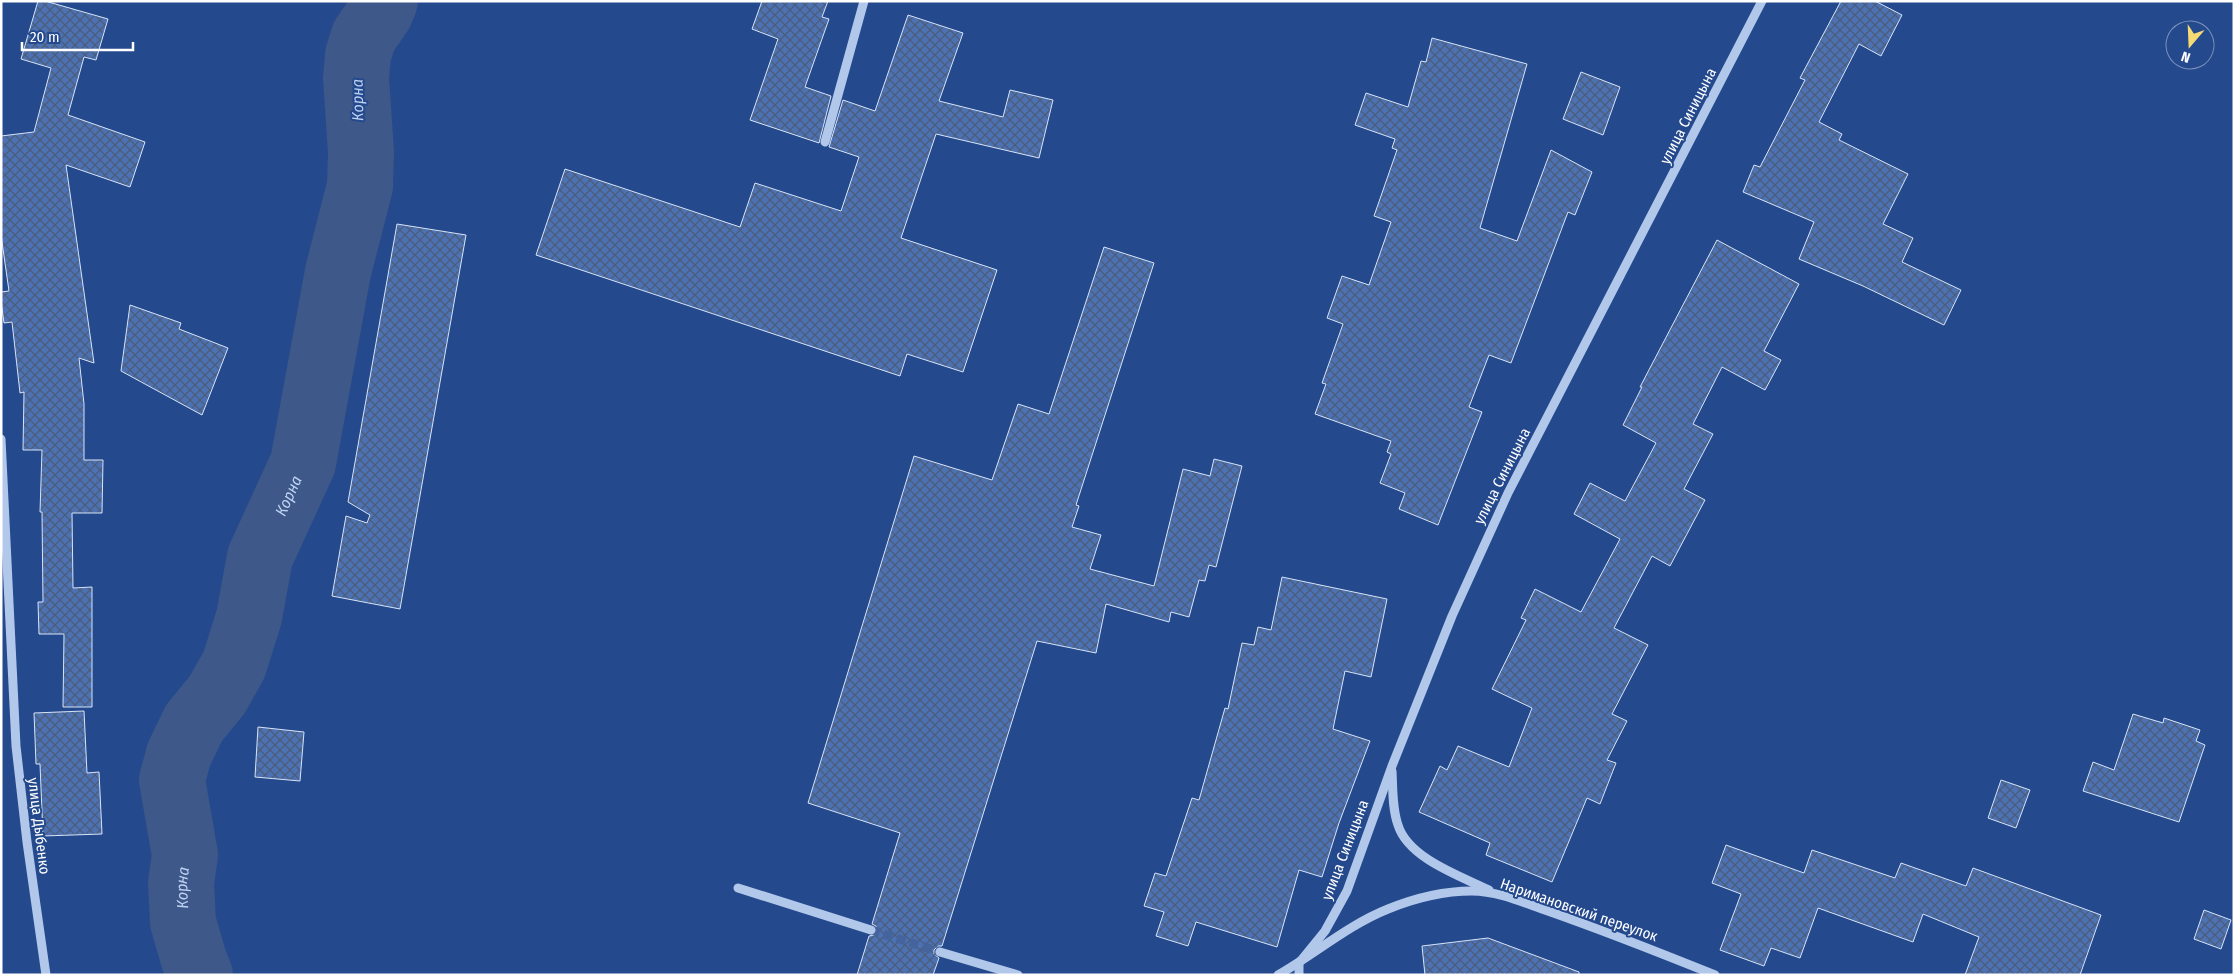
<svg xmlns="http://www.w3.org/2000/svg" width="2235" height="976" font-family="'Fira Sans Condensed',sans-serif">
	<defs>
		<pattern id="building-cross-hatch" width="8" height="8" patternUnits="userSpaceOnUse" patternTransform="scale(1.25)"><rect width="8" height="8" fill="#4c72b4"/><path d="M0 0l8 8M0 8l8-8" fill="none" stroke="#4c5d7b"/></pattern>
	</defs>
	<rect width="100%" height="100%" fill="#24498d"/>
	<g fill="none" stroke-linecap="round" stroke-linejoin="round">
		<path stroke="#3d5889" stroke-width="66" id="s1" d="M200,975L194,960L183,922L181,883L185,855L172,780L179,754L194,723L217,695L234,665L249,617L260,557L303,463L338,272L360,186L361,152L356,78L358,55L364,36L380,13L385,1"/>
	</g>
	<g fill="url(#building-cross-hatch)" stroke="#d7e4f8">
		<polygon points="38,1 45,1 108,19 96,60 84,57 68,115 145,142 130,187 66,165 94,363 79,358 84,404 84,460 103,460 102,513 72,513 73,588 92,587 92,707 63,707 64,634 39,634 38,602 43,602 42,512 40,512 42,450 23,450 24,392 20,393 12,322 4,323 1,301 1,292 9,291 1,235 1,136 34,132 51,68 21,59"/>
		<polygon points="762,1 828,1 822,17 829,19 805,87 831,96 819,143 750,120 778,39 752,29"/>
		<polygon points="1841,1 1875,1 1902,15 1881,56 1859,44 1819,122 1842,134 1839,140 1908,174 1883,224 1913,238 1902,262 1961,290 1944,325 1863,286 1799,259 1814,222 1743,192 1754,165 1760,167 1805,80 1800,78"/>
		<polygon points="908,15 963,33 939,101 1003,117 1010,90 1053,100 1039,158 936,134 901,238 997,270 963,372 907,354 900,376 536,255 565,169 740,227 755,183 841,211 859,157 829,147 843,100 875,111"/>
		<polygon points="1432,38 1527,64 1480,228 1517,241 1551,150 1592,172 1575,215 1568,212 1511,363 1489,355 1469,407 1482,412 1438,525 1399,509 1405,493 1380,483 1391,454 1387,452 1391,441 1315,414 1326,384 1322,383 1343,324 1327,318 1342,276 1369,285 1391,222 1374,216 1397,150 1392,148 1395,139 1355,125 1366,93 1408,107 1421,61 1426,62"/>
		<polygon points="1581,72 1620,87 1603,135 1563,119"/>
		<polygon points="397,224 466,235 400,609 332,596 346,516 367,523 370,515 348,502"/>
		<polygon points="1717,240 1799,284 1764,351 1781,360 1765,390 1722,367 1693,424 1713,434 1684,489 1705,500 1670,566 1652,556 1614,628 1648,645 1612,714 1627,721 1607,760 1616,763 1600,804 1587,798 1552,882 1486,855 1490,843 1419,812 1440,766 1447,770 1458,746 1509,767 1532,708 1492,689 1526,620 1521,618 1535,589 1581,612 1620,539 1574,514 1590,483 1625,501 1656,443 1623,425 1642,387 1640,387"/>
		<polygon points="1104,247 1154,263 1076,505 1079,506 1072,527 1101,535 1090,569 1154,586 1183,469 1210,476 1214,459 1242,466 1216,567 1209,565 1205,581 1199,580 1189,617 1171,612 1169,622 1106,604 1096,653 1037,641 942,946 938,946 934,950 934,954 939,958 933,975 857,975 869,936 875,935 877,931 876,926 872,924 900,833 808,803 914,456 992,480 1018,404 1049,414"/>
		<polygon points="130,305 181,323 179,329 228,348 202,415 121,371"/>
		<polygon points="1282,577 1387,599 1371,677 1345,671 1333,729 1370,741 1339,823 1322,877 1299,870 1277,947 1196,922 1188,946 1156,936 1164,912 1144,906 1155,873 1166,876 1192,798 1199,800 1225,708 1228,709 1242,643 1254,645 1258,627 1271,630"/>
		<polygon points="84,711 87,773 99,772 102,834 43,836 40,764 36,764 34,713"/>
		<polygon points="2133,714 2163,723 2164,718 2200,730 2196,741 2205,745 2179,822 2083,791 2093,762 2114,770"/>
		<polygon points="258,727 304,732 300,781 255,777"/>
		<polygon points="2001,780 2030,790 2016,828 1988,818"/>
		<polygon points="1726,845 1804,873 1812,850 1895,878 1901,863 1966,886 1973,868 2101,915 2080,975 1965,975 1979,937 1923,914 1913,942 1818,908 1800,958 1771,948 1764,966 1720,950 1741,894 1712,883"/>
		<polygon points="2204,910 2231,920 2221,949 2194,939"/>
		<polygon points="1488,938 1579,972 1579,975 1425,975 1422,946"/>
	</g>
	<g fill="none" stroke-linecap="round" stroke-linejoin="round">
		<polyline stroke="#45649e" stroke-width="9" stroke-dasharray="9 4.5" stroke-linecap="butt" points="871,930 940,952"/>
		<g stroke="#b2c8eb" stroke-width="9">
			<polyline points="825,142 864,1"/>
			<polyline points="1,439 16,746 27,842 46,975"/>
			<path d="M1392,771C1393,789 1392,808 1398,825C1408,858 1460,876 1489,890"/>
			<polyline points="738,888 871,930"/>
			<polyline points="940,952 1018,975"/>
			<path d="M1278,975C1315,954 1348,925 1388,909C1415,898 1443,891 1472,891C1497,891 1522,902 1545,910C1602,930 1658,952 1715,975"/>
			<polyline points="1299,975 1299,963 1325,931 1347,891 1392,766 1452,616 1508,493 1762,1"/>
		</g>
	</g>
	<g text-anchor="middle" stroke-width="4" stroke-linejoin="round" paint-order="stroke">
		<g font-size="15" fill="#fff" stroke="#24498d">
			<text transform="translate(1688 116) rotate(-63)" y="5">улица Синицына</text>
			<text transform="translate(1502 476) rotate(-63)" y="5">улица Синицына</text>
			<text transform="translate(39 826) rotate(83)" y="5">улица Дыбенко</text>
			<text transform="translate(1345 850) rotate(-69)" y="5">улица Синицына</text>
			<text transform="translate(1579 910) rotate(19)" y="5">Наримановский переулок</text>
		</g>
		<g font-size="16" font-style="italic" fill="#bed2f2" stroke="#24498d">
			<text transform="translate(357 100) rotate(-91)" y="6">Корна</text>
			<text dy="6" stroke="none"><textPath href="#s1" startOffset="510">Корна</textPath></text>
			<text dy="6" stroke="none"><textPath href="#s1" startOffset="90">Корна</textPath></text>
		</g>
	</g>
	<rect width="2235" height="976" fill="none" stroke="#ffffff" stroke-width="5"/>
	<g transform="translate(2190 45) rotate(199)"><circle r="24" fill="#24498d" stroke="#7c92bb"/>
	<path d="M0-4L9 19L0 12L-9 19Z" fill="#f6db75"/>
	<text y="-8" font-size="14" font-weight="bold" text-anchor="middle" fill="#ffffff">N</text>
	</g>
	<path d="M22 42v8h111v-8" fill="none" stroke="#ffffff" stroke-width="2.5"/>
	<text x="30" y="42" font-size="15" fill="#ffffff" stroke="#24498d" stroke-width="4" paint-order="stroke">20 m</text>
</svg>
